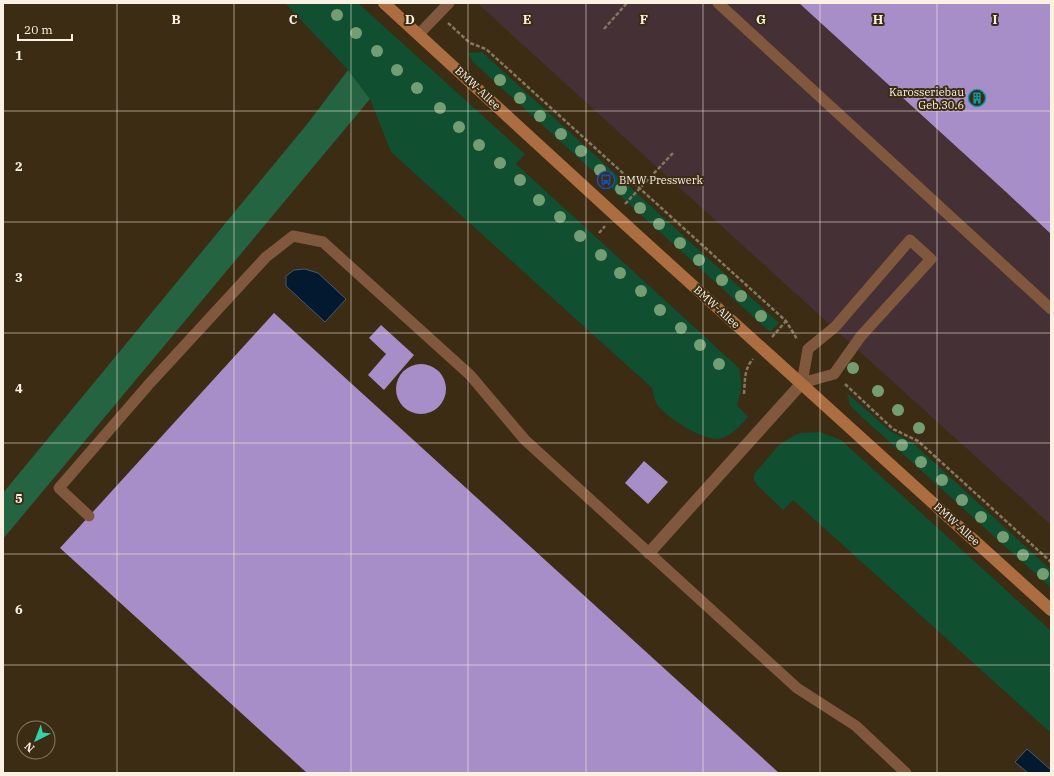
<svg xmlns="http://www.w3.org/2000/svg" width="1054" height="776" font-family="'IBM Plex Serif',serif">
	<rect width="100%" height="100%" fill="#3b2c13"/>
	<polygon fill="#443035" points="477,3 1051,3 1051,525 795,293"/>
	<g fill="#104f2f">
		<path d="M285,3H358L525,154L516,164L739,368C742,383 742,390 737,405L748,417C741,425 734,434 722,438C705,443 668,418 658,406C654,401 654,393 652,388L391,152L370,99L348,70Z"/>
		<polygon points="482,52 779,323 770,332 473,62 468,53"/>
		<polygon points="847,393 890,431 913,443 1051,570 1051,588 862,417 850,405"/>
		<polygon points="820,432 841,440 1051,631 1051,733 793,500 783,510 757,485 754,480 754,474 779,445 788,439 800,433"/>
	</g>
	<polygon fill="#246440" points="348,70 370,99 3,539 3,493 308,123"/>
	<g fill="#03192f" stroke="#4d5a65">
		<polygon points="305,269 318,273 346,299 325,322 286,286 286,276 294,270"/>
		<polygon points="1027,749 1051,770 1051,773 1028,773 1015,762"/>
	</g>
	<g fill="#a88ec8">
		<polygon points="799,3 1051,3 1051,234 1006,192"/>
		<polygon points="274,313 779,773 307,773 60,548"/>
		<polygon points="381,325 414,355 384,390 368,375 386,354 369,338"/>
		<circle cx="421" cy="389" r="25"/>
		<polygon points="644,461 668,482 648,504 625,483"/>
	</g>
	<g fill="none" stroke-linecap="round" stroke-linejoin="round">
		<g stroke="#857862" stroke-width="2.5" stroke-dasharray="4 2" stroke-linecap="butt">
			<polyline points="448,23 470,43 486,49 786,321 797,339"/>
			<polyline points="604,29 627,3"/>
			<polyline points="625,204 674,152"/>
			<polyline points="599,233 605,226"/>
			<polyline points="772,337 786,321"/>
			<polyline points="845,384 893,429 918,441 1051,562"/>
			<path d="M744,394C745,381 744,369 753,359"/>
		</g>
		<g stroke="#80583d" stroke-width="11">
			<polyline points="718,3 1051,309"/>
			<polyline points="419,34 449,3"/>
			<polygon points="910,240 931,259 861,336 834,374 802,383 808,349 835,327"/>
			<polyline points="89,516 59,488 150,383 266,257 293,236 323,242 470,375 525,440 797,688 856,726 906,773"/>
		</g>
		<polyline stroke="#80583d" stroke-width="12" points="649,553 802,383"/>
		<polyline stroke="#ac6d41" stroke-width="12" points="384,3 615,215 1051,610"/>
	</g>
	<g fill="#739e73">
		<circle cx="337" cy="15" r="6"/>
		<circle cx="356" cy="33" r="6"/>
		<circle cx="377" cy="51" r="6"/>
		<circle cx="397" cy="70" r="6"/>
		<circle cx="500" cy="80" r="6"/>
		<circle cx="417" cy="88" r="6"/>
		<circle cx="520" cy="98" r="6"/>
		<circle cx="440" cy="108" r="6"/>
		<circle cx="540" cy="116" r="6"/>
		<circle cx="459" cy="127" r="6"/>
		<circle cx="561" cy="134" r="6"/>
		<circle cx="479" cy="145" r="6"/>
		<circle cx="581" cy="151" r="6"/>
		<circle cx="500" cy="163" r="6"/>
		<circle cx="600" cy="170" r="6"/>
		<circle cx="520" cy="180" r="6"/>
		<circle cx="621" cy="189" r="6"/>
		<circle cx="539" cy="200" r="6"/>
		<circle cx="640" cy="208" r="6"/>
		<circle cx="560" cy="217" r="6"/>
		<circle cx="659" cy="224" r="6"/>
		<circle cx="580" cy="236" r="6"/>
		<circle cx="680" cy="243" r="6"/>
		<circle cx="601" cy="255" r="6"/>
		<circle cx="699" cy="260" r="6"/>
		<circle cx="620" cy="273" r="6"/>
		<circle cx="722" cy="280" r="6"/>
		<circle cx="641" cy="291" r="6"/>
		<circle cx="741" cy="296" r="6"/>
		<circle cx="660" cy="310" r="6"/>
		<circle cx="761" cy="316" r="6"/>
		<circle cx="681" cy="328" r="6"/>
		<circle cx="700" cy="345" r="6"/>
		<circle cx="719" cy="364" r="6"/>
		<circle cx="853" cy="368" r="6"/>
		<circle cx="878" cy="391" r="6"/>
		<circle cx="898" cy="410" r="6"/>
		<circle cx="919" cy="428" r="6"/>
		<circle cx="902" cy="445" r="6"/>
		<circle cx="921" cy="462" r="6"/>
		<circle cx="942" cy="480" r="6"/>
		<circle cx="962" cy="500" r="6"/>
		<circle cx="981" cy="517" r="6"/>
		<circle cx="1003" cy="537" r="6"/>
		<circle cx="1023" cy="555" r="6"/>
		<circle cx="1043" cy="574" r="6"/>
	</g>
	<path fill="none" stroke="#fbf1e2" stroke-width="1" stroke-opacity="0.55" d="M117,3V773M234,3V773M351,3V773M468,3V773M586,3V773M703,3V773M820,3V773M937,3V773M3,111H1051M3,222H1051M3,333H1051M3,443H1051M3,554H1051M3,665H1051"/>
	<defs>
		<symbol id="building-ring" viewBox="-11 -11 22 22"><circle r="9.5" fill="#3b2c13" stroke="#0f9aa8" stroke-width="1.5"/><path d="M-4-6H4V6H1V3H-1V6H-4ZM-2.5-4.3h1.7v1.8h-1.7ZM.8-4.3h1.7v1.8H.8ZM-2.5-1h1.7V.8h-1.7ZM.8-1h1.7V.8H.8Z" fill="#0f9aa8"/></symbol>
		<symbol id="bus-ring" viewBox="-11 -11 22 22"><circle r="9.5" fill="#3b2c13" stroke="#1a4fb4" stroke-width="1.5"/><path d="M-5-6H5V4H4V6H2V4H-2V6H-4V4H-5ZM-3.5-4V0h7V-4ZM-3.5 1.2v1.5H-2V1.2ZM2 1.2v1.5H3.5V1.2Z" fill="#1a4fb4"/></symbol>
	</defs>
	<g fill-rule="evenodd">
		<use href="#building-ring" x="967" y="88" width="20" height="20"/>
		<use href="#bus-ring" x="596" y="170" width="20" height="20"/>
	</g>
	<g text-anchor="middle" stroke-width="4" stroke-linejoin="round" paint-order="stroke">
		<g font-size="11" fill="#fbf1e2" stroke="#3b2c13">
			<text transform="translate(478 88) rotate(43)" y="4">BMW-Allee</text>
			<text transform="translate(717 307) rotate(42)" y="4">BMW-Allee</text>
			<text transform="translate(957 524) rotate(42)" y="4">BMW-Allee</text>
		</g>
		<g font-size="11" fill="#fbf1e2" stroke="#3b2c13" text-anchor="end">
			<text x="964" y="96">Karosseriebau<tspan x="964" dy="13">Geb.30.6</tspan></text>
			<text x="619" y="184" text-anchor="start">BMW Presswerk</text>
		</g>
	</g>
	<g font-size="13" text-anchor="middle" font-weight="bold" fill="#fbf1e2" stroke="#3b2c13" stroke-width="4" stroke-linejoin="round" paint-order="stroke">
		<text x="176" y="24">B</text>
		<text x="293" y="24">C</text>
		<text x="410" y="24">D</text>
		<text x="527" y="24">E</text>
		<text x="644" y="24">F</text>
		<text x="761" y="24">G</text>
		<text x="878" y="24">H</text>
		<text x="995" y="24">I</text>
		<text x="19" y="60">1</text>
		<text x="19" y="171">2</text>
		<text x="19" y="282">3</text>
		<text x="19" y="393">4</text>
		<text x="19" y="503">5</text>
		<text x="19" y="614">6</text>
	</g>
	<rect width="1054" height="776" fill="none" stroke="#fbf1e2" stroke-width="8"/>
	<g transform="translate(36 740) rotate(222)"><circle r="19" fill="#3b2c13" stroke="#887b66"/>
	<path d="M0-3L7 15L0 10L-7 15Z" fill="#2ed4aa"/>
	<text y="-6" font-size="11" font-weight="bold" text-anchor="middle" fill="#fbf1e2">N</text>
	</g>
	<path d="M18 34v6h54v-6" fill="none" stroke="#fbf1e2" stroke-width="2"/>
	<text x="24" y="34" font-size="12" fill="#fbf1e2" stroke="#3b2c13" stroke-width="3" paint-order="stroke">20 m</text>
</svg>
